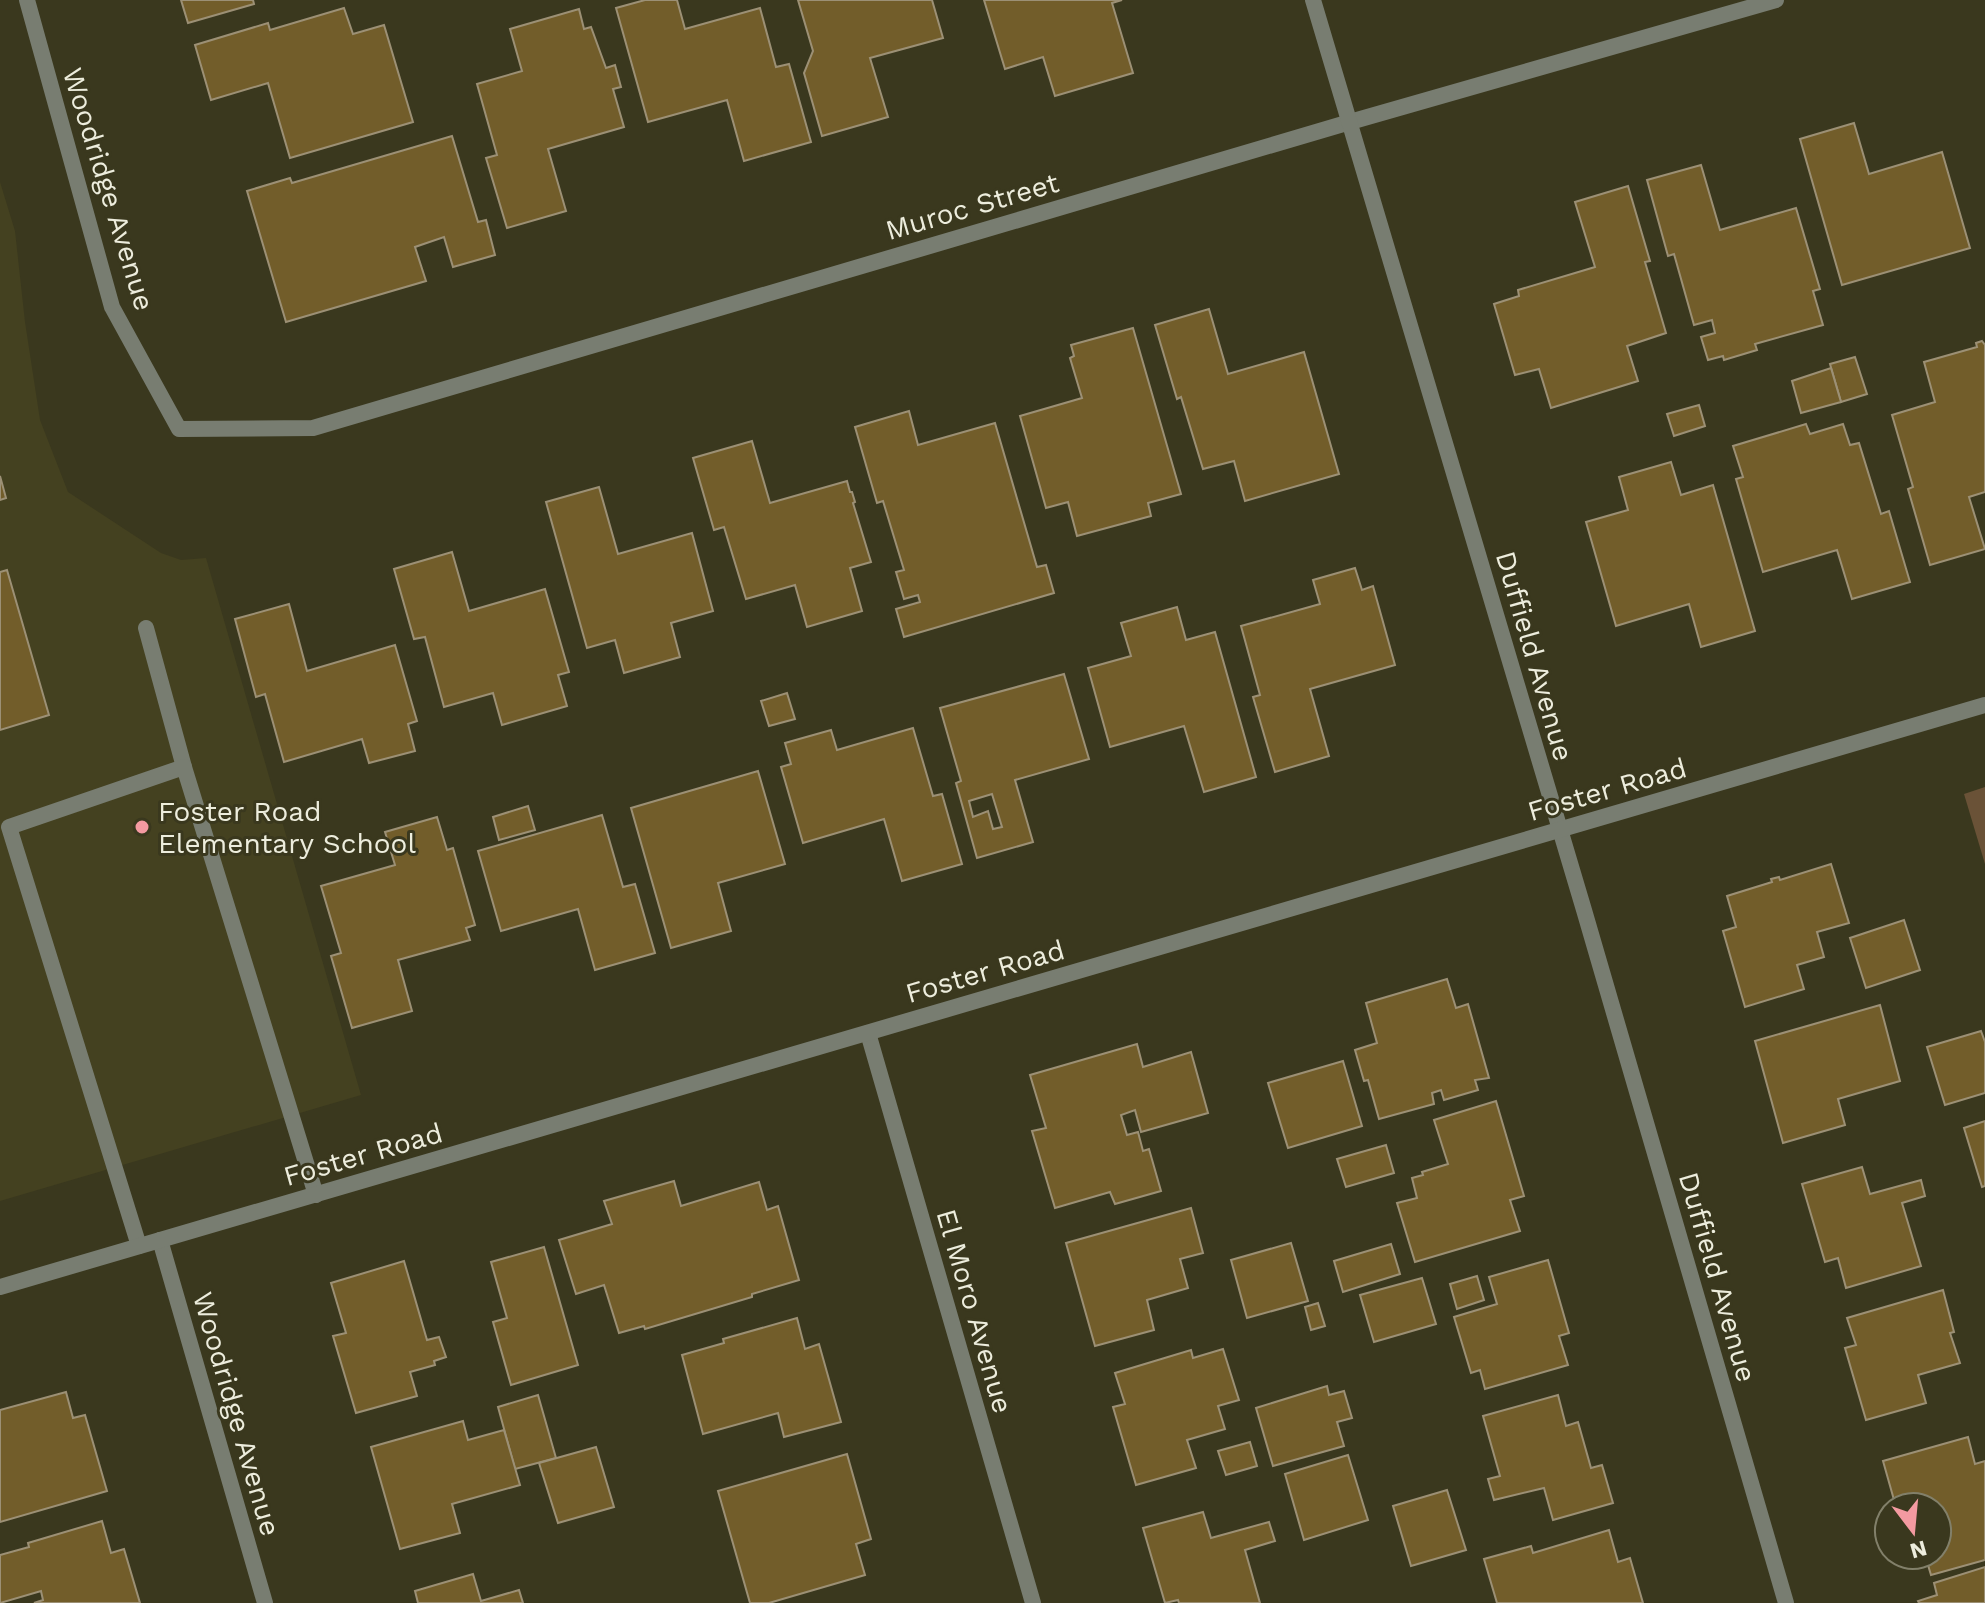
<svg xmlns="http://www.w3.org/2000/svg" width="1985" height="1603" font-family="'Work Sans',sans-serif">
	<rect width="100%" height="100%" fill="#3a381e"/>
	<polygon fill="#444120" points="0,182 15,231 25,322 40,420 68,492 161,553 181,560 206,558 361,1095 0,1201"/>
	<polygon fill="#6a5237" points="1985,787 1985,864 1964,794"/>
	<g fill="#725d2a" stroke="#9c9075" stroke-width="2" fill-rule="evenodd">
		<polygon points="181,0 253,0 254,4 188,23"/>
		<polygon points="645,0 677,0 685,29 760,8 776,67 789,64 811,142 744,161 727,100 648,122 616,8"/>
		<polygon points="798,0 932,0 943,38 870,58 888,117 822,136 804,73 813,51"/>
		<polygon points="984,0 1122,0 1112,3 1133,73 1055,96 1043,57 1005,69"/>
		<polygon points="344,8 353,34 384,25 413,122 290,158 268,83 211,100 195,45 268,23 270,30"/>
		<polygon points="579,9 584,29 591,27 606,68 615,65 621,87 613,89 624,127 548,149 566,211 507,228 486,158 497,155 477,84 522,71 510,29"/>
		<polygon points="1854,123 1869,174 1942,152 1970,248 1842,285 1800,139"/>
		<polygon points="452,136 478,222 486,220 495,255 453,267 444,237 415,247 426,281 286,322 247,191 290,178 292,183"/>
		<polygon points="1701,165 1720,230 1796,208 1820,289 1813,291 1823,325 1755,344 1757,350 1724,360 1723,356 1708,360 1701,337 1715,333 1712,320 1694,325 1674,254 1668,256 1647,180"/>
		<polygon points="1628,186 1650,261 1645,262 1666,333 1627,346 1638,381 1551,408 1539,369 1515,375 1494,304 1519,296 1518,290 1595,267 1575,202"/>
		<polygon points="1209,309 1228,374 1304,352 1339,474 1245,501 1234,461 1203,469 1181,397 1177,399 1155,325"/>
		<polygon points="1133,328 1181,494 1148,503 1151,516 1077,536 1068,502 1046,508 1020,416 1082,398 1070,358 1074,356 1071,345"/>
		<polygon points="1982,341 1985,345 1985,492 1969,497 1985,549 1930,565 1908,489 1913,487 1892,415 1935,402 1924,362 1977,347 1976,343"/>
		<polygon points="1855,357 1867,394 1841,402 1830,364"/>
		<polygon points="1831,368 1841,402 1801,413 1792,381"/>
		<polygon points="1699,405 1705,426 1674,436 1667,414"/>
		<polygon points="909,411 918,445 995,423 1037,567 1046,565 1054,593 904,637 896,609 920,602 918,595 904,599 896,572 904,570 883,501 877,503 855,427"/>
		<polygon points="1806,424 1810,434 1843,424 1850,445 1859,443 1881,514 1889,511 1910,582 1852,599 1837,550 1763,572 1736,479 1743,477 1733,446"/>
		<polygon points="752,441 770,503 847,481 850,492 852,492 855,502 853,503 871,562 850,568 862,611 807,627 795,585 746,599 724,527 714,530 693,458"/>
		<polygon points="1671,462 1681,495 1713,485 1755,631 1701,647 1689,604 1616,626 1586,522 1628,510 1619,477"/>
		<polygon points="0,476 6,498 0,500"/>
		<polygon points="599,487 618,554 692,533 713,611 671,623 680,657 624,673 615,640 587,648 546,502"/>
		<polygon points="452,552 469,611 545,589 569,672 558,675 567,706 502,725 493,693 444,707 425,637 414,639 394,569"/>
		<polygon points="1355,568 1362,590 1373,586 1395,665 1310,689 1329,756 1275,772 1253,697 1260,695 1241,626 1320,604 1313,580"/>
		<polygon points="7,570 49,715 0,730 0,572"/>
		<polygon points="289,604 307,671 395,645 417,721 408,724 415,751 369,763 362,739 284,762 265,694 256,697 235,619"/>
		<polygon points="1177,607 1186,640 1215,632 1256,777 1204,792 1184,726 1110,747 1088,668 1131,656 1121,623"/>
		<path d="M1064,674L1089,759L1015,780L1033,842L977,858L956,783L961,781L940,708ZM992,794L1002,827L993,829L988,811L973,817L969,801Z"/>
		<polygon points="787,693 795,719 769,726 761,701"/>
		<polygon points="913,728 933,796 942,794 962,864 902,881 884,819 803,843 781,767 791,764 785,743 831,730 837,750"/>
		<polygon points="758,771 785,864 718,883 731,931 671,948 631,808"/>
		<polygon points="528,806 535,830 499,840 493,817"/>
		<polygon points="602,815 623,887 635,884 655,953 595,970 578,909 501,931 478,851"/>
		<polygon points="437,817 447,850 453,848 475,925 466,928 470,940 398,960 412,1011 352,1028 331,956 341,953 321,886 395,865 385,832"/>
		<polygon points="1831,864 1849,923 1817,932 1824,957 1797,965 1804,989 1745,1007 1723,931 1736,927 1727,896 1772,882 1771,879 1779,877 1780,880"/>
		<polygon points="1904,920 1920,970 1866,988 1850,938"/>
		<polygon points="1447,979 1456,1008 1468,1004 1489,1078 1475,1080 1478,1090 1444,1100 1441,1090 1432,1093 1434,1104 1379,1119 1368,1080 1364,1081 1355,1050 1377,1043 1366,1003"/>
		<polygon points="1880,1005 1900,1081 1838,1099 1845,1125 1783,1143 1755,1041"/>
		<polygon points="1981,1031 1985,1042 1985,1093 1945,1105 1927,1047"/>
		<polygon points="1137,1044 1143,1067 1191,1052 1208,1113 1141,1132 1135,1110 1121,1115 1127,1135 1138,1132 1143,1151 1149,1149 1161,1191 1115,1204 1110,1192 1055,1208 1032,1131 1046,1128 1030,1075"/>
		<polygon points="1343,1061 1362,1126 1288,1148 1268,1083"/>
		<polygon points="1496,1101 1524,1196 1510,1200 1520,1231 1415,1262 1397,1203 1417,1198 1412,1178 1423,1175 1422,1172 1448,1164 1434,1120"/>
		<polygon points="1985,1121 1985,1186 1982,1187 1964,1128"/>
		<polygon points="1386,1145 1394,1173 1346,1187 1337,1159"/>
		<polygon points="1862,1167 1870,1194 1921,1180 1925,1196 1902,1203 1921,1266 1846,1288 1838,1258 1825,1262 1802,1184"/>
		<polygon points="674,1181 681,1206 759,1182 767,1210 778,1206 799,1280 752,1294 752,1297 645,1329 644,1326 619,1333 604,1285 576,1294 559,1240 612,1224 604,1201"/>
		<polygon points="1191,1208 1203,1253 1180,1259 1188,1288 1147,1300 1154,1330 1095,1346 1066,1243"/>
		<polygon points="1291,1243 1308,1301 1247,1318 1231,1260"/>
		<polygon points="1391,1244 1400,1274 1343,1292 1334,1261"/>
		<polygon points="544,1247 578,1365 511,1385 493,1322 507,1318 491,1262"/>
		<polygon points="1548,1260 1569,1333 1559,1336 1568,1365 1485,1389 1480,1370 1471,1373 1454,1317 1497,1304 1489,1277"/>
		<polygon points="404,1261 427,1340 439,1337 446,1357 434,1361 435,1365 410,1372 417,1396 356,1413 333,1336 346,1333 331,1283"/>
		<polygon points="1477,1276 1484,1300 1457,1309 1450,1284"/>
		<polygon points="1422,1278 1436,1324 1374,1342 1360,1295"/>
		<polygon points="1943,1290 1954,1332 1950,1333 1960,1363 1918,1375 1926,1403 1866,1420 1845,1348 1856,1345 1847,1318"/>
		<polygon points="1318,1303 1325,1326 1311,1330 1305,1307"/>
		<polygon points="797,1318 805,1349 819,1344 841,1422 784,1437 778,1413 703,1434 682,1355 724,1343 723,1339"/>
		<polygon points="1223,1349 1239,1400 1218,1406 1225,1429 1187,1440 1196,1468 1136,1485 1113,1407 1125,1404 1115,1373 1191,1350 1193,1358"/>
		<polygon points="1327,1386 1329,1395 1344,1391 1352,1418 1337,1422 1344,1446 1273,1466 1256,1408"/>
		<polygon points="66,1392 73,1418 85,1415 107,1491 0,1522 0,1410"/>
		<polygon points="538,1395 556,1458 515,1469 498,1407"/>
		<polygon points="1558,1395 1566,1426 1578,1422 1591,1468 1602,1465 1613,1503 1553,1520 1544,1488 1494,1500 1488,1479 1500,1476 1483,1416"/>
		<polygon points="463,1421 468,1440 504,1430 520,1485 452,1504 460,1533 400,1549 371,1447"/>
		<polygon points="1968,1437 1975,1464 1985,1461 1985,1560 1931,1575 1925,1555 1937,1555 1937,1507 1896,1507 1883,1461"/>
		<polygon points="1250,1442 1257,1466 1226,1475 1218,1451"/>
		<polygon points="596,1447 614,1507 558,1523 539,1463"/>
		<polygon points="847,1454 871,1539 856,1544 865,1575 769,1603 750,1603 718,1491"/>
		<polygon points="1348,1455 1368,1520 1304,1540 1285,1474"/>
		<polygon points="1447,1490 1466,1550 1411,1566 1393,1506"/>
		<polygon points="1203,1512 1211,1538 1269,1522 1275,1541 1245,1550 1260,1603 1179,1603 1178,1600 1165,1603 1143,1528"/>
		<polygon points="102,1521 111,1553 124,1549 140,1603 34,1603 43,1600 41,1591 0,1603 0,1555 29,1547 28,1543"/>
		<polygon points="1609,1530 1618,1562 1630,1558 1643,1603 1497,1603 1484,1559 1531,1546 1533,1553"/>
		<polygon points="1985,1567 1985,1603 1919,1603 1918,1601 1937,1595 1934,1583"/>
		<polygon points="473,1574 481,1601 519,1590 523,1603 418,1603 415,1591"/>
	</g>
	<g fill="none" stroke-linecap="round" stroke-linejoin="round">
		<g stroke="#787d71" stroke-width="16">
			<polyline points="146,628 184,767"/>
			<polyline points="139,1246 9,827 184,767 316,1195"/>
		</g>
		<g stroke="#787d71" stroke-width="16">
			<polyline points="27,0 112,307 179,429 313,428 1350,122 1776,0"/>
			<polyline points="1313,0 1584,910 1786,1603"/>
			<polyline points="868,1033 1033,1603"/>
			<polyline points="160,1240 265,1603"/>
		</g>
		<polyline stroke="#787d71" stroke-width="16" points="0,1287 1985,705"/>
	</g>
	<circle fill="#f49aa1" stroke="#3a381e" stroke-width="3" cx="142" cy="827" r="8"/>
	<g text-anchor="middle" stroke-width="6" stroke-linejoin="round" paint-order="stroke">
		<g font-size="28" fill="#ededdd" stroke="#3a381e">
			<text transform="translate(109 189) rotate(73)" y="10">Woodridge Avenue</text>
			<text transform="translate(972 206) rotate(-16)" y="10">Muroc Street</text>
			<text transform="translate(1535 656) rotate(74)" y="10">Duffield Avenue</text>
			<text transform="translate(1607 789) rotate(-16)" y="10">Foster Road</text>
			<text transform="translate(985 971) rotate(-16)" y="10">Foster Road</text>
			<text transform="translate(363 1154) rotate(-16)" y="10">Foster Road</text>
			<text transform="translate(1718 1277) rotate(74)" y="10">Duffield Avenue</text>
			<text transform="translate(975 1311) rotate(74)" y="10">El Moro Avenue</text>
			<text transform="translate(237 1414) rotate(74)" y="10">Woodridge Avenue</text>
		</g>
		<g font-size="28" fill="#ededdd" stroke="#3a381e" text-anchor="start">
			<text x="158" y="821">Foster Road<tspan x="158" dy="32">Elementary School</tspan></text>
		</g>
	</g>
	<g transform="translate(1913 1531) rotate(164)"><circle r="38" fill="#3a381e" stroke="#82806a" stroke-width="2"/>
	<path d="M0-6L14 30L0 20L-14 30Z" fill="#f49aa1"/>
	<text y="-12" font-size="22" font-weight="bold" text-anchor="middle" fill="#ededdd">N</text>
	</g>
</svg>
